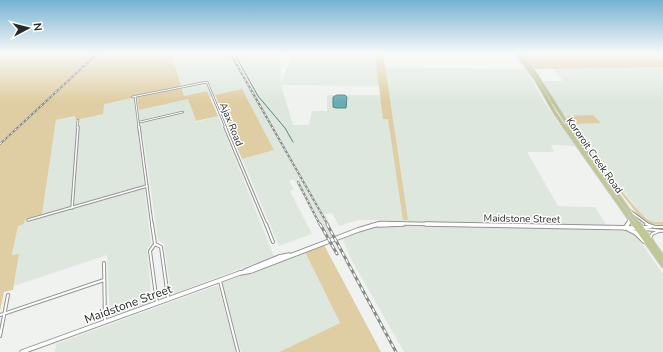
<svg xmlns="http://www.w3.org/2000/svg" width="663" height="352" font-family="'Nunito Sans',sans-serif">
	<rect width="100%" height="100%" fill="#eff2ef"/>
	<g fill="#dee7de" fill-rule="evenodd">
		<polygon points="97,53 99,53 0,145 0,143"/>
		<path d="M171,53H233L253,87L234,53H280L281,83L293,53H383L385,67L526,69L546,105L575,146L551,145L554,152H527L558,206L595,207L610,231H628L637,237L663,274V352H404L351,259L341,235L379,223L378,220H358L339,226L332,213L325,214L335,237L327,240L294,179L289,181L294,189L290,191L312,234L279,246L242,159L274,150L241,89L210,97L207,91L184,96ZM281,85L379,86L380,95H327V111H312L309,125H293Z"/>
		<polygon points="663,67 663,222 652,222 641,213 625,193 617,187 615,184 617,183 609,174 600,167 591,155 593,155 558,106 543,81 563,81 553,68"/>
		<polygon points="137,97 139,110 188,98 196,122 218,116 274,256 171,295 164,244 158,240 143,135 138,136 151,243 147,250 152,303 110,317 107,255 14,286 19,254 12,256 18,226 25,219 42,214 56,120 76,116 76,119 103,114 103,104"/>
		<polygon points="305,252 340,323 279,352 241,352 222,283"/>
		<polygon points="218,285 236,352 55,352 56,344"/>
	</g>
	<g fill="#dfcea3">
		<polygon points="0,53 97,53 0,143"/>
		<polygon points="99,53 171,53 184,96 207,91 218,116 196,121 188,99 139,110 137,97 104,104 103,114 76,120 75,116 56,120 42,214 25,219 24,224 18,226 12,255 19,254 13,290 4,292 0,311 0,145"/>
		<polygon points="375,53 383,53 408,220 403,220 388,119 383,119"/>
		<polygon points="522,53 663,53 663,67 535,69"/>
		<polygon points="242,89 274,150 242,159 215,95"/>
		<polygon points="593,115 601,123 575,124 572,123 567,116"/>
		<path d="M605,173C618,182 640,219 654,222C656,222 660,222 663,222V225L650,224L642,220Z"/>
		<polygon points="324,245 381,352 279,352 340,323 305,252"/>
	</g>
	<polygon fill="#66aeb1" stroke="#538688" points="337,95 345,95 347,97 346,108 336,108 333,107 333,97"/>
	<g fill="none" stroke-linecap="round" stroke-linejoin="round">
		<polyline stroke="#538688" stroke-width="1" points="234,53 258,96 285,128 293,142"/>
		<defs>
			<g id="minor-far2">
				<polyline points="135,96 139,128"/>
				<polyline points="132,97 207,82 226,128"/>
				<polyline points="140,122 183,112"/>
				<polyline points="77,128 78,120"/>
			</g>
			<g id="minor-far1">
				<polyline points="139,127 152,225"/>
				<polyline points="225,127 266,225"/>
				<polyline points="72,208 78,127"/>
				<polyline points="630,211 649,225"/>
				<polyline points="28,220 147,186"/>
			</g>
			<g id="minor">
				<polyline points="152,224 155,244 150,251 157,303"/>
				<polyline points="266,224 273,242"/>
				<polyline points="646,224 655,227"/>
				<polyline points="643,227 651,227"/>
				<polyline points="655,227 663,227"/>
				<polyline points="645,229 663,231"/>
				<polyline points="650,238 652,234 659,231"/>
				<polyline points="155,244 161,247 168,297"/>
				<polyline points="104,263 105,321"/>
				<polyline points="220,281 238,352"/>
				<polyline points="0,315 104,280"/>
				<polyline points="0,336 8,295"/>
			</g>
			<g id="secondary-far1">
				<polyline points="375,225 381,223 477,225"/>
				<polyline points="381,225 403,224"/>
				<polyline points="627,225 630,220"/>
			</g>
			<g id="secondary">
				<polyline points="426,224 636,228"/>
				<polyline points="378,225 403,224"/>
				<polyline points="625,228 628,224"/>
				<polyline points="628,229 636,233 644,241"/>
				<polyline points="245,271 279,257 289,255"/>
				<polyline points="240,273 251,271 358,230 378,224"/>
				<polyline points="22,352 240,273"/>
			</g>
			<g id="primary-far2">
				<polyline points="516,53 535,78 555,113 565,128"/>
				<polyline points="520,53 537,76 570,128"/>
			</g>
			<g id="primary-far1">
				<polyline points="565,127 634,225"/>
				<polyline points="569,127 639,225"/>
			</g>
			<g id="primary">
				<polyline points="634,224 663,265"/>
				<polyline points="639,224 663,258"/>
			</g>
		</defs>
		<use href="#minor-far2" stroke="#929592" stroke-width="2.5"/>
		<use href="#minor-far1" stroke="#929592" stroke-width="3.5"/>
		<use href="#minor" stroke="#929592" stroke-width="4"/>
		<use href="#secondary-far1" stroke="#929592" stroke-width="4.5"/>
		<use href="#secondary" stroke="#929592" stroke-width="5.5"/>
		<use href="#primary-far2" stroke="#cbcccb" stroke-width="4"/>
		<use href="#primary-far1" stroke="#cbcccb" stroke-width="5"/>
		<use href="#primary" stroke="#cbcccb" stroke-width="6"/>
		<use href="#minor-far2" stroke="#fff" stroke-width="1"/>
		<use href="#minor-far1" stroke="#fff" stroke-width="1.5"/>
		<use href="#minor" stroke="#fff" stroke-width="2"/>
		<use href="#secondary-far1" stroke="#fff" stroke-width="2.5"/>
		<use href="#secondary" stroke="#fff" stroke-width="3.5"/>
		<use href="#primary-far2" stroke="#c0c792" stroke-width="2.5"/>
		<use href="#primary-far1" stroke="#c0c792" stroke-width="3"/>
		<use href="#primary" stroke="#c0c792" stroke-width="4"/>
		<defs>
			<g id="rail-far1">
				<polyline points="230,53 328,225"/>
				<polyline points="0,144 98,53"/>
				<polyline points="298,182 320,225"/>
			</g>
			<g id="rail">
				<polyline points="320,224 337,254"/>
				<polyline points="327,224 396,352"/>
			</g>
		</defs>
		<use href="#rail-far1" stroke="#888a88" stroke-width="2"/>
		<use href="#rail" stroke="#888a88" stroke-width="3"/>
		<use href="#rail-far1" stroke="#fefffe" stroke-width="1" stroke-dasharray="2.5" stroke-linecap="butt"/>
		<use href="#rail" stroke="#fefffe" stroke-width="1.5" stroke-dasharray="4" stroke-linecap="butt"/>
	</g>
	<linearGradient id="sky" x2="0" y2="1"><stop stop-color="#74b2d2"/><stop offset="0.52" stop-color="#f8f9f8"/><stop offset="1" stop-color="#f8f9f8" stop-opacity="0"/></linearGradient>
	<rect width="663" height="102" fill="url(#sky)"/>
	<g text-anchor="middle" stroke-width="3" stroke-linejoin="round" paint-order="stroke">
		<g font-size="10" fill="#282928" stroke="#fefffe">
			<text transform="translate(232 124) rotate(68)" y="4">Ajax Road</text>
			<text transform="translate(595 155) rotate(55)" y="4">Kororoit Creek Road</text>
			<text transform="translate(522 218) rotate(1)" y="4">Maidstone Street</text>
		</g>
		<g font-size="12" fill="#282928" stroke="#fefffe">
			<text transform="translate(128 304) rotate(-20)" y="4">Maidstone Street</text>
		</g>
	</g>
	<g transform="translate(28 28) rotate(83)" stroke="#fefffe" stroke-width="3" paint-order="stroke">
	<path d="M0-3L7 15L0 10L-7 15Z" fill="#282928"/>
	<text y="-6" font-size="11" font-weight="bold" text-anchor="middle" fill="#282928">N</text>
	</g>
</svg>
